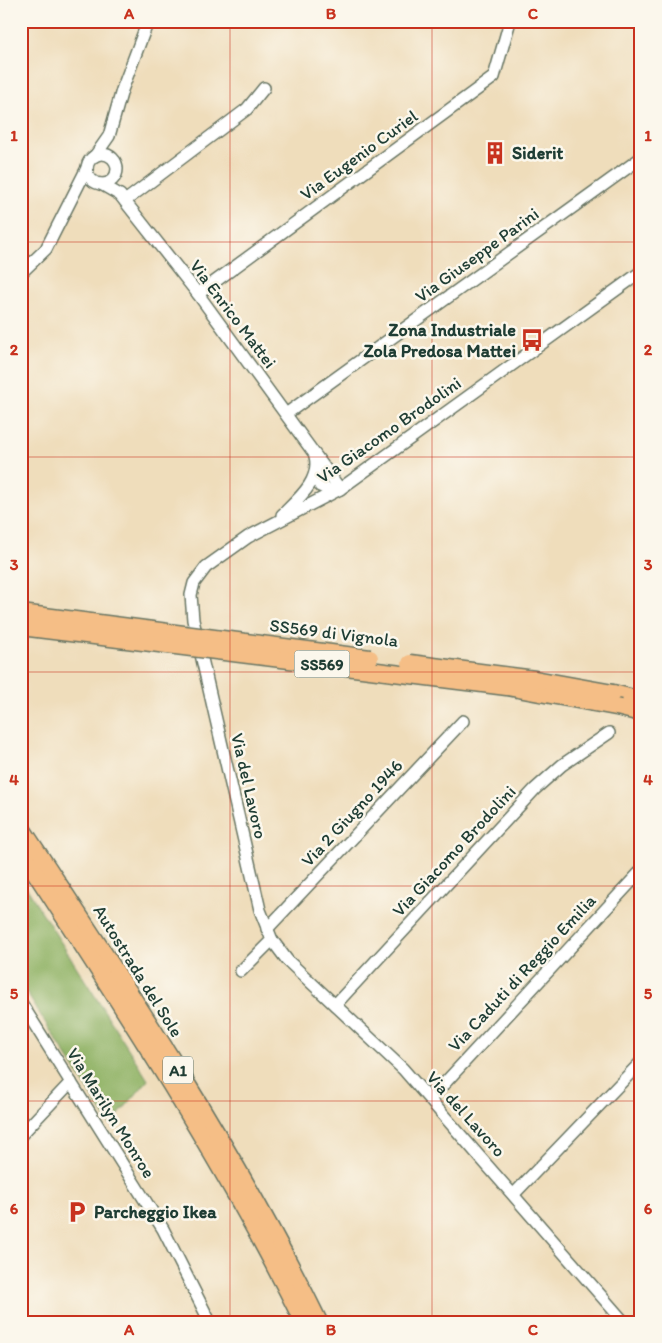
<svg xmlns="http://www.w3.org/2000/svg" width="662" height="1343" font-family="Itim,sans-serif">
	<rect width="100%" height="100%" fill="#fbf7ec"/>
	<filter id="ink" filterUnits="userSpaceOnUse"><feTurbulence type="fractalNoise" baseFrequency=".02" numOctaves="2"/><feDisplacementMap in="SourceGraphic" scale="10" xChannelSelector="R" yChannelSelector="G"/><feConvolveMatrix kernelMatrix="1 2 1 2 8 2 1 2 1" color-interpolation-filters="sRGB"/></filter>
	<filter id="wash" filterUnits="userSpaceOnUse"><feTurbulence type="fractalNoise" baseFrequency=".0096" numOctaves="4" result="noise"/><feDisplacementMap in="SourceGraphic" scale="20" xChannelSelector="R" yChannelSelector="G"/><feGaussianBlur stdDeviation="1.12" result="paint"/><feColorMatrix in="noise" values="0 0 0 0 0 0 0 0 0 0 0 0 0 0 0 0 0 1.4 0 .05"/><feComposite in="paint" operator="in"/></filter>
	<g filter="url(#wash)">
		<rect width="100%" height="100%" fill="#efddbb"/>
		<polygon fill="#92b468" stroke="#58784e" points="21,879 148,1080 110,1125 21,984"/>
	</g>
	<g filter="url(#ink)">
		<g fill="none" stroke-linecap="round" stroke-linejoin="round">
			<defs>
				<g id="minor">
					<circle cx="102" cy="169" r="15"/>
					<polyline points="95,156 109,136 122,90 148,21"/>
					<polyline points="101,184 120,195 198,294 340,489"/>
					<polyline points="125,201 247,109 264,88"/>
					<polyline points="21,273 46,249 87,168"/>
					<polyline points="198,294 494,77 510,21"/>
					<polyline points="286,414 641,158"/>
					<polyline points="316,469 320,486 329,490 338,489"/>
					<path d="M282,515C298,499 321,481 315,456"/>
					<polyline points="267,929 463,721"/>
					<polyline points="241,971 272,940"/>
					<polyline points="21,1003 163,1229 210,1322"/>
					<polyline points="335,1005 535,789 562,765 609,733"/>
					<polyline points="430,1099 641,871"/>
					<polyline points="21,1135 71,1082"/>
					<polyline points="514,1194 641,1062"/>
					<polyline points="624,1322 403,1069 287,960 272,940 260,910 193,620 191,595 194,583 206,567 248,537 340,489 641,272"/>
					<polyline points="637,1322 641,1319"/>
				</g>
				<g id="highway">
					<polyline points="613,693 641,700"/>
					<polyline points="621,708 641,713"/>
					<path d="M21,827C127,987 235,1149 319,1322"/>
					<path d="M21,851C121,1004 222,1158 303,1322"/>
				</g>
			</defs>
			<use href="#minor" stroke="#687563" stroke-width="14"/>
			<use href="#highway" stroke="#687563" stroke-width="19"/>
			<use href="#minor" stroke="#fff" stroke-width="11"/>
			<use href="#highway" stroke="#f5be86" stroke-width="16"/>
			<defs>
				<g id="highway-bridge">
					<polyline points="21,613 370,658"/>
					<polyline points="21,627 507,687 621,708"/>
					<polyline points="410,663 535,679 613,693"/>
				</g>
			</defs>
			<use href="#highway-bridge" stroke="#687563" stroke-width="19" stroke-linecap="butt"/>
			<use href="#highway-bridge" stroke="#f5be86" stroke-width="16"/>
		</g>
	</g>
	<path fill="none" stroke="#c8321e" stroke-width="1" stroke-opacity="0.55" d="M230,21V1322M432,21V1322M21,242H641M21,457H641M21,672H641M21,886H641M21,1101H641"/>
	<defs>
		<symbol id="building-bare" viewBox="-9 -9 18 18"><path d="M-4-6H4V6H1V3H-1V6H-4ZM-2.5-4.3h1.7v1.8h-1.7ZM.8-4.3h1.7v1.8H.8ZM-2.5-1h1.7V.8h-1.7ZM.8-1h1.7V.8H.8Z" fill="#c8321e" stroke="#fbf7ec" stroke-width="2.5" paint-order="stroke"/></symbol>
		<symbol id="bus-bare" viewBox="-9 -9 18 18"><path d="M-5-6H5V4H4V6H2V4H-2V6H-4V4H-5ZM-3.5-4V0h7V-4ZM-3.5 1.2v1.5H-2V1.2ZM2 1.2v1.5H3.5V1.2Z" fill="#c8321e" stroke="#fbf7ec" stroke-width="2.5" paint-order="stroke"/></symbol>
		<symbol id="parking-bare" viewBox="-9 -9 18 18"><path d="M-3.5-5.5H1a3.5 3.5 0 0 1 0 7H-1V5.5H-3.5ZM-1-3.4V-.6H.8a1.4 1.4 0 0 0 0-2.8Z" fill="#c8321e" stroke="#fbf7ec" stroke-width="2.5" paint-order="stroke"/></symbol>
	</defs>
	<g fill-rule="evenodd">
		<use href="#building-bare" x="479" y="137" width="32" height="32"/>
		<use href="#bus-bare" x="516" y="324" width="32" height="32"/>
		<use href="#parking-bare" x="61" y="1196" width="32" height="32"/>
	</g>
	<g text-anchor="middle" stroke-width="5" stroke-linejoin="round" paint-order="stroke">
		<g fill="#fbf7ec" stroke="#61756b" stroke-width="1">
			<rect x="294.5" y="650.5" width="55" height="27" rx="4"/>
			<rect x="163" y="1056.5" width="30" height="27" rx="4"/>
		</g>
		<g font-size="16" font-weight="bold" fill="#1f3d34">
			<text x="322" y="670">SS569</text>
			<text x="178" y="1076">A1</text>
		</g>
		<g font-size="18" font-weight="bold" fill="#1f3d34" stroke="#fbf7ec" text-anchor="start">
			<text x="512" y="159">Siderit</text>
			<text x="516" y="336" text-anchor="end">Zona Industriale<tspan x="516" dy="21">Zola Predosa Mattei</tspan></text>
			<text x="94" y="1218">Parcheggio Ikea</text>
		</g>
		<g font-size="18" fill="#1f3d34" stroke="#fbf7ec">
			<text transform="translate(359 155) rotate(-36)" y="6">Via Eugenio Curiel</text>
			<text transform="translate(477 255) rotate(-36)" y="6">Via Giuseppe Parini</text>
			<text transform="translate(233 314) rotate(53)" y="6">Via Enrico Mattei</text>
			<text transform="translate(389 430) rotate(-35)" y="6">Via Giacomo Brodolini</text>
			<text transform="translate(334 633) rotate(7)" y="6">SS569 di Vignola</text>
			<text transform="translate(249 786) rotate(77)" y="6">Via del Lavoro</text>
			<text transform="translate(352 813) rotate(-47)" y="6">Via 2 Giugno 1946</text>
			<text transform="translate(454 851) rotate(-47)" y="6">Via Giacomo Brodolini</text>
			<text transform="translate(138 971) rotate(58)" y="6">Autostrada del Sole</text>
			<text transform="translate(522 973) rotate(-47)" y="6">Via Caduti di Reggio Emilia</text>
			<text transform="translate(111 1113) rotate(58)" y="6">Via Marilyn Monroe</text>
			<text transform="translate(466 1114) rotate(48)" y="6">Via del Lavoro</text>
		</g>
	</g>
	<rect width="662" height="1343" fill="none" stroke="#fbf7ec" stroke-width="55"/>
	<rect x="28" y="28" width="606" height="1288" fill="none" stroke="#c8321e" stroke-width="2"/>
	<g font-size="16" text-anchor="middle" font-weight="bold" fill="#c8321e">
		<text x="129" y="19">A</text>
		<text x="331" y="19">B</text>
		<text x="533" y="19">C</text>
		<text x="14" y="141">1</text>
		<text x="648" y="141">1</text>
		<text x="14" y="355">2</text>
		<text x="648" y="355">2</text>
		<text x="14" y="570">3</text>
		<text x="648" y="570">3</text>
		<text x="14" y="785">4</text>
		<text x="648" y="785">4</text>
		<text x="14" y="999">5</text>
		<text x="648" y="999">5</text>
		<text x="14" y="1214">6</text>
		<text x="648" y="1214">6</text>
		<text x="129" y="1335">A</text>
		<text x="331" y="1335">B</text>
		<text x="533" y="1335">C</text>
	</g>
</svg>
